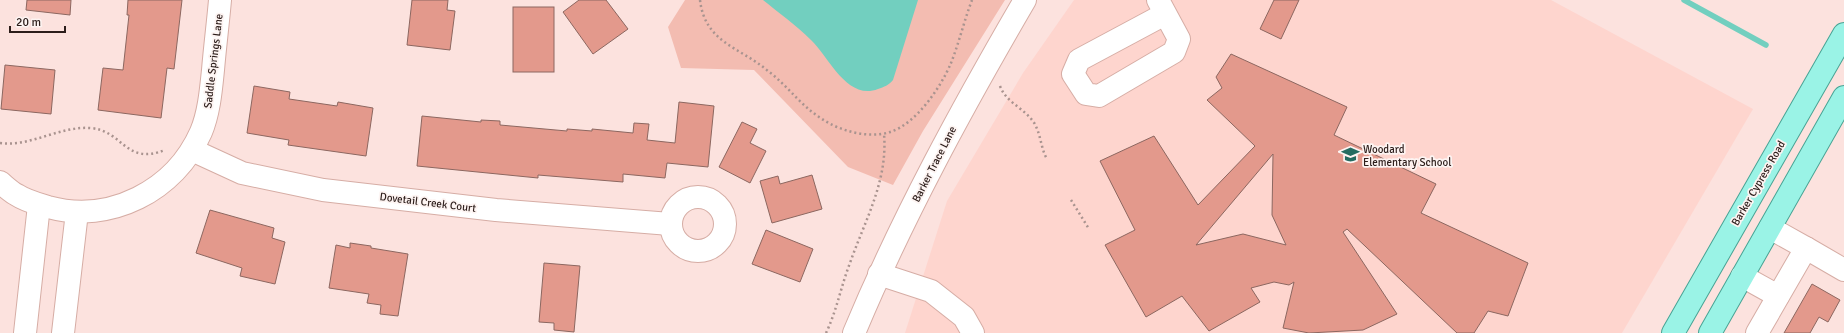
<svg xmlns="http://www.w3.org/2000/svg" width="1844" height="333" font-family="Signika,sans-serif">
	<rect width="100%" height="100%" fill="#fce2de"/>
	<polygon fill="#fed5ce" points="1074,0 1551,0 1753,109 1622,333 905,333 947,201 1023,73"/>
	<polygon fill="#f3bcb1" points="685,0 1005,0 923,131 893,185 848,167 754,70 681,68 668,27"/>
	<path fill="#72cfbf" d="M763,0H918L893,80C889,85 884,87 878,89C847,101 829,57 811,40C796,25 779,13 763,0Z"/>
	<g fill="none" stroke-linecap="round" stroke-linejoin="round">
		<polyline stroke="#72cfbf" stroke-width="5.5" points="1684,0 1766,45"/>
	</g>
	<g fill="#e3998c" stroke="#8c6760" fill-rule="evenodd">
		<polygon points="27,0 71,0 70,15 26,10"/>
		<polygon points="128,0 182,0 174,69 167,68 161,118 98,110 103,68 123,70 129,15 127,15"/>
		<polygon points="412,0 448,0 447,10 455,11 450,50 407,45"/>
		<polygon points="579,0 606,0 628,29 593,54 563,12"/>
		<polygon points="1274,0 1299,0 1281,39 1260,29"/>
		<rect x="513" y="7" width="41" height="65"/>
		<path d="M1231,54L1347,107L1334,135L1436,184L1421,213L1528,263L1508,316L1488,311L1474,333H1457L1347,229L1343,232L1397,314L1363,330L1309,333L1283,328L1294,282L1289,285L1274,282L1251,288L1260,302L1209,331L1182,296L1146,317L1105,245L1135,230L1100,161L1154,136L1198,205L1255,146L1207,100L1222,88L1216,77ZM1273,154L1272,215L1286,245L1243,234L1196,245Z"/>
		<polygon points="5,65 55,70 51,114 1,109"/>
		<polygon points="254,86 290,92 289,99 337,106 338,102 373,108 366,156 288,145 289,140 247,133"/>
		<polygon points="679,102 714,106 708,167 667,163 665,178 623,174 623,182 538,175 538,178 417,166 422,116 481,122 481,120 500,121 500,125 567,131 567,129 592,131 592,129 633,133 634,123 649,124 647,140 675,143"/>
		<polygon points="742,122 757,129 750,143 766,151 750,183 719,167"/>
		<polygon points="812,175 822,209 772,223 760,181 778,176 780,184"/>
		<polygon points="210,210 274,228 272,238 285,242 275,284 240,276 242,268 196,253"/>
		<polygon points="766,230 813,249 800,282 752,264"/>
		<polygon points="350,243 371,246 371,248 408,254 398,316 380,314 381,305 367,303 369,294 329,288 336,245 350,248"/>
		<polygon points="544,263 580,266 574,332 554,330 554,323 539,322"/>
		<polygon points="1812,284 1840,300 1828,322 1819,317 1810,333 1784,333"/>
	</g>
	<g fill="none" stroke-linecap="round" stroke-linejoin="round">
		<defs>
			<g id="minor">
				<polyline points="1158,0 1179,39 1174,52 1099,96 1086,94 1073,74 1079,60 1165,14"/>
				<polyline points="192,150 242,173 323,190 496,210 670,224"/>
				<path d="M0,182C6,187 11,192 17,195C26,201 38,204 48,207C110,224 175,191 201,132C209,113 211,90 213,70C215,46 218,23 220,0"/>
				<circle cx="698" cy="224" r="27"/>
				<polyline points="1806,248 1844,270"/>
				<polyline points="879,274 931,291 964,317 973,333"/>
				<polyline points="1742,276 1778,296"/>
				<polyline points="25,333 39,205"/>
				<polyline points="63,333 77,212"/>
				<path d="M854,333C902,218 962,108 1025,0"/>
				<polyline points="1757,333 1806,248 1770,228"/>
			</g>
			<g id="major">
				<polyline points="1673,333 1844,34"/>
				<polyline points="1710,333 1844,97"/>
			</g>
		</defs>
		<use href="#minor" stroke="#d6ada5" stroke-width="24"/>
		<use href="#major" stroke="#48a394" stroke-width="24"/>
		<g stroke="#a9938f" stroke-width="2.5" stroke-dasharray="2 3" stroke-linecap="butt">
			<path d="M700,0C705,43 740,47 768,71C788,86 801,106 822,119C840,131 869,139 890,132C916,124 941,87 951,63C959,43 964,21 972,0"/>
			<path d="M1000,86C1006,102 1022,107 1032,120C1041,131 1040,147 1047,159"/>
			<path d="M0,143C31,147 59,126 90,128C123,130 125,166 165,150"/>
			<polyline points="1071,200 1089,229"/>
			<path d="M826,333C837,310 841,286 850,263C865,220 888,181 884,134"/>
		</g>
		<use href="#minor" stroke="#fff" stroke-width="22"/>
		<use href="#major" stroke="#9af3e6" stroke-width="22"/>
	</g>
	<defs>
		<symbol id="school-bare" viewBox="-9 -9 18 18"><path d="M0-5L7-2L0 1L-7-2ZM-4 1L0 2.5L4 1V4Q0 6-4 4Z" fill="#256c61" stroke="#fdf4f2" stroke-width="2.5" paint-order="stroke"/></symbol>
	</defs>
	<g fill-rule="evenodd">
		<use href="#school-bare" x="1338" y="142" width="25" height="25"/>
	</g>
	<g text-anchor="middle" stroke-width="3.5" stroke-linejoin="round" paint-order="stroke">
		<g font-size="11" fill="#2c1d1a" stroke="#fdf4f2">
			<text transform="translate(213 61) rotate(-83)" y="4">Saddle Springs Lane</text>
			<text transform="translate(934 164) rotate(-63)" y="4">Barker Trace Lane</text>
			<text transform="translate(1758 183) rotate(-60)" y="4">Barker Cypress Road</text>
			<text transform="translate(428 202) rotate(7)" y="4">Dovetail Creek Court</text>
		</g>
		<g font-size="11" fill="#2c1d1a" stroke="#fdf4f2" text-anchor="start">
			<text x="1363" y="153">Woodard<tspan x="1363" dy="13">Elementary School</tspan></text>
		</g>
	</g>
	<path d="M10 26v6h55v-6" fill="none" stroke="#2c1d1a" stroke-width="2"/>
	<text x="16" y="26" font-size="12" fill="#2c1d1a" stroke="#fdf4f2" stroke-width="3" paint-order="stroke">20 m</text>
</svg>
